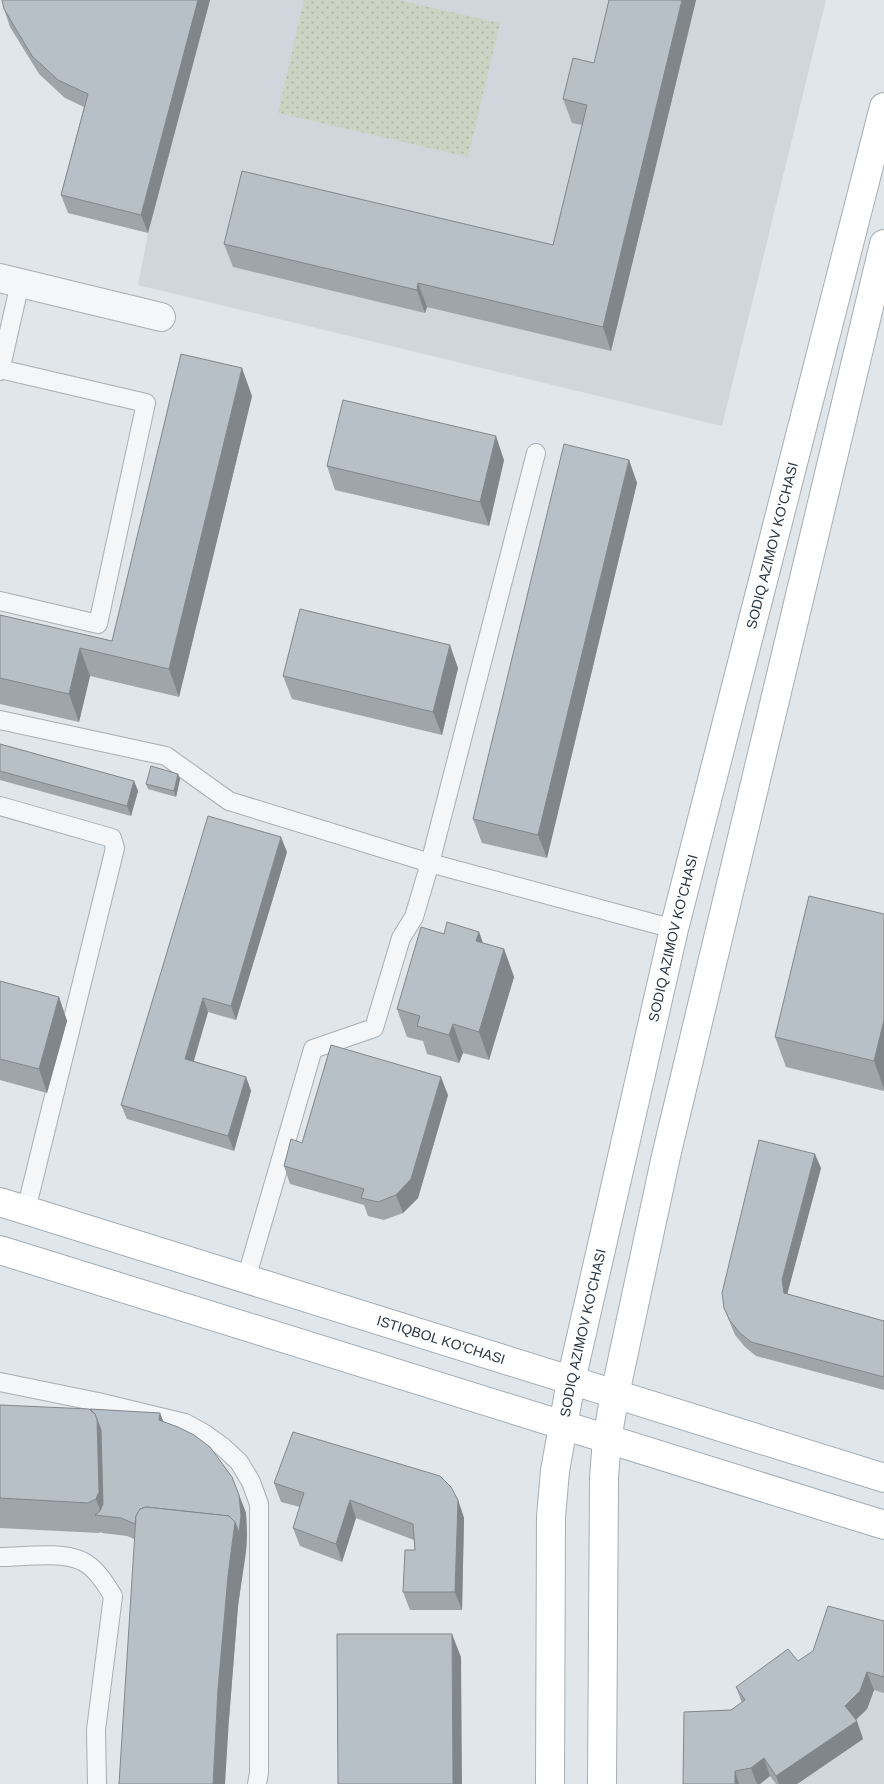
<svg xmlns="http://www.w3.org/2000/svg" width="884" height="1784" font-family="Helvetica,sans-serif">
	<defs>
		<pattern id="green-dots" width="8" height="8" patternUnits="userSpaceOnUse" patternTransform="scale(1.25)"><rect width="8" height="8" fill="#cad4c2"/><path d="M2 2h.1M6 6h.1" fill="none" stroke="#aeb7a8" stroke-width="1.8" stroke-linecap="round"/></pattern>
	</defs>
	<rect width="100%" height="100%" fill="#e1e6ea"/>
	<g fill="#cfd6dc">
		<polygon points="210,0 826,0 722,426 138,285 148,233"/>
		<polygon points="884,1638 884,1784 690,1784"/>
	</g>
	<polygon fill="url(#green-dots)" points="304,0 398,0 500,23 468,157 278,113"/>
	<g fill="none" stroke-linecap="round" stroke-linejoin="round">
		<defs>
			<g id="lane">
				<polyline points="0,371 20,283"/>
				<polyline points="536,453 430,863 674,929"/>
				<polyline points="0,601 98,624 146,403 0,369"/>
				<polyline points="0,720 166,756 229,801 430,863 414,917 401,938 374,1028 313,1049 246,1279"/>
				<polyline points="0,806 112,838 115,848 26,1210"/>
				<polyline points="0,1382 98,1402 185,1423 205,1434 223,1447 239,1462 251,1482 259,1504 259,1773 257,1784"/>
				<path d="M0,1557C24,1557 60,1551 82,1561C96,1568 105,1583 113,1596L96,1730L97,1784"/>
			</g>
			<polyline id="street" points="0,278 161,317"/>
			<g id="secondary">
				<path id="s1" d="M550,1784L551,1517L555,1471L571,1381L674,929L884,107"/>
				<polyline points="602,1784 604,1478 607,1439 615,1394 666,1156 884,244"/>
			</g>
			<g id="primary">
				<path id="s2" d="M0,1202L884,1478"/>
				<polyline points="0,1250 884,1525"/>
			</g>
		</defs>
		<use href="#lane" stroke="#a6aeb4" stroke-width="20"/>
		<use href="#street" stroke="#a6aeb4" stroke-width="30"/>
		<use href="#secondary" stroke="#a6aeb4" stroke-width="30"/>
		<use href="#primary" stroke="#a0adb6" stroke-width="30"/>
		<use href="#lane" stroke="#f4f6f8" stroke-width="18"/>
		<use href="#street" stroke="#f4f6f8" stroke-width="28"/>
		<use href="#secondary" stroke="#fff" stroke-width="28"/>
		<use href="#primary" stroke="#fff" stroke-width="28"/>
	</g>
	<g fill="#9ea5ab">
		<polygon points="210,0 148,233 68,213 61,195 84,107 65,98 39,74 10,27 4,9"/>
		<polygon points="609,0 696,0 611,351 427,307 425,313 233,267 224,244 553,245 582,125 572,123 563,99 594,63"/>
		<polygon points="252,396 179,697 90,676 79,722 0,704 0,615 112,641"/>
		<polygon points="504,460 489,526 335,490 327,466"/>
		<polygon points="629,460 637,483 547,858 482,843 473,819"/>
		<polygon points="458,668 442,735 292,699 283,676"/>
		<polygon points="0,744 134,781 138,791 131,816 0,780"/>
		<polygon points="178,774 180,779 176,797 148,789 146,784"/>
		<polygon points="287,852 236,1020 208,1012 194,1061 246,1077 251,1091 234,1151 127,1119 121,1105"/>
		<polygon points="884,914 884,1091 786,1067 775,1037"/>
		<polygon points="479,932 483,943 504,949 514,977 489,1060 463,1053 459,1063 427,1054 423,1041 407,1037 397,1009 444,934"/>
		<polygon points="0,981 59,997 67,1021 47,1093 0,1080"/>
		<polygon points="448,1095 418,1198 403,1213 384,1220 368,1216 364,1205 290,1184 284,1166 302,1143"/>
		<polygon points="821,1168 787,1294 884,1321 884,1390 756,1356 745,1347 735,1335 724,1308"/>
		<polygon points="0,1405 160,1413 163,1422 239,1495 246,1513 247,1534 246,1552 245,1551 238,1606 229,1719 134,1539 127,1536 102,1533 101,1532 99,1533 0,1528"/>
		<polygon points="274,1483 458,1500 464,1518 462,1610 410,1610 403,1592 415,1550 414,1540 356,1518 342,1562 300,1546 293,1528 300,1507 281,1502"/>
		<polygon points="884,1621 884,1693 874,1690 867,1709 856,1720 863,1739 797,1784 776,1784 770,1776 760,1784 683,1784 742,1703 736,1687 798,1661"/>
	</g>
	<g fill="#81868b">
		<polygon points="198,0 210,0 148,233 141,215"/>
		<polygon points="682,0 696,0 611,351 603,327"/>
		<polygon points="418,283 427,307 425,313 417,290"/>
		<polygon points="242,368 252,396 179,697 169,669"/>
		<polygon points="496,436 504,460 489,526 480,502"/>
		<polygon points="629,460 637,483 547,858 538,835"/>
		<polygon points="450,645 458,668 442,735 433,712"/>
		<polygon points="80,648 90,676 79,722 69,694"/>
		<polygon points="178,774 180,779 176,797 174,791"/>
		<polygon points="134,781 138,791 131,816 127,806"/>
		<polygon points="281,837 287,852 236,1020 231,1006"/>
		<polygon points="479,932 489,960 476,941"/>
		<polygon points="504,949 514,977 489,1060 479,1032"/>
		<polygon points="59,997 67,1021 47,1093 39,1069"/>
		<polygon points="203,998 208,1012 190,1073 185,1059"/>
		<polygon points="884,1020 884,1089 874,1061"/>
		<polygon points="453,1024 463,1053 459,1063 449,1035"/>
		<polygon points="246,1077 251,1091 234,1151 228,1136"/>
		<polygon points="441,1077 448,1095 418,1198 403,1213 396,1195"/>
		<polygon points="815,1154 821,1168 787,1295 784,1293 782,1280"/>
		<polygon points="160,1413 167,1431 159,1420"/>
		<polygon points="97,1418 106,1444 102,1516 96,1499"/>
		<polygon points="239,1495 246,1513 247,1534 246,1552 239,1533"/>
		<polygon points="350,1500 356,1518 342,1562 336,1544"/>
		<polygon points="458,1500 464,1518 462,1610 455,1592"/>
		<polygon points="235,1522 246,1552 238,1606 229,1719 225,1784 213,1784 218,1689 228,1576"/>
		<polygon points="452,1634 461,1657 462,1784 453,1784"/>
		<polygon points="867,1672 874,1690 867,1709 851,1724 845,1706"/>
		<polygon points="857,1721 863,1739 797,1784 779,1784 776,1776"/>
		<polygon points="764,1758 770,1776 760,1784 757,1784 751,1768"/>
		<polygon points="735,1771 739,1784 735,1784"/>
	</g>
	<g fill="#b8c0c7" stroke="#81868b">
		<polygon points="2,0 198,0 141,215 61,195 88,94 58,80 32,56 4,9"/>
		<polygon points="609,0 682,0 603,327 418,283 417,290 224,244 242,171 553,245 587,105 563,99 573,58 594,63"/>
		<polygon points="181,354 242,368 169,669 80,648 69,694 0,678 0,615 112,641"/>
		<polygon points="343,400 496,436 480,502 327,466"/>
		<polygon points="564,444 629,460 538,835 473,819"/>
		<polygon points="300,609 450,645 433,712 283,676"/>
		<polygon points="0,744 134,781 127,806 0,771"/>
		<polygon points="151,766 178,774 174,791 146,784"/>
		<polygon points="208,816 281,837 231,1006 203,998 185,1059 246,1077 228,1136 121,1105"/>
		<polygon points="809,896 884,914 884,1020 874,1061 775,1037"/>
		<polygon points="447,922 479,932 476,941 504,949 479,1032 453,1024 449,1035 417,1026 420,1016 397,1009 421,927 444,934"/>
		<polygon points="0,981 59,997 39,1069 0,1059"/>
		<polygon points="331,1045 441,1077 411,1179 396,1195 378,1202 361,1198 364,1189 284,1166 291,1139 302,1143"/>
		<polygon points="759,1140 815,1154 782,1280 784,1293 884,1321 884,1377 751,1342 740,1333 730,1321 724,1308 722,1293"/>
		<polygon points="0,1405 89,1409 95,1414 97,1418 99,1492 96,1499 88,1503 0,1498"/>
		<polygon points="90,1409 160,1413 159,1420 178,1427 194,1435 210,1447 232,1477 239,1495 241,1516 239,1533 235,1522 229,1516 146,1507 140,1509 136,1516 135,1524 121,1518 95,1515 100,1511 103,1504 101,1430 95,1414"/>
		<polygon points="293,1432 440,1476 451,1487 458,1500 455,1592 403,1592 405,1550 415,1550 413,1524 350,1500 336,1544 293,1528 304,1493 274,1483"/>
		<polygon points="146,1507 229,1516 235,1522 228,1576 218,1689 213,1784 119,1784 136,1516 140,1509"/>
		<polygon points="828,1606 884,1621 884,1677 867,1672 860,1691 845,1706 857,1721 776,1776 764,1758 751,1768 735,1771 735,1784 683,1784 684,1712 731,1710 745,1700 736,1687 788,1649 798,1661 813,1651"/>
		<polygon points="337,1634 452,1634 453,1784 338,1784"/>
	</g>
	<g text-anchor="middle" stroke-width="4" stroke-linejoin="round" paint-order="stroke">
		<g font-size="14" fill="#293742" stroke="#f1f5f7">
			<text dy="5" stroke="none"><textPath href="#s1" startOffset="1264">SODIQ AZIMOV KO'CHASI</textPath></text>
			<text dy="5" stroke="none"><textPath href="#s1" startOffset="859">SODIQ AZIMOV KO'CHASI</textPath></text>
			<text dy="5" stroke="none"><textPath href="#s1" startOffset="454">SODIQ AZIMOV KO'CHASI</textPath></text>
			<text dy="5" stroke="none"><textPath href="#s2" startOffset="462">ISTIQBOL KO'CHASI</textPath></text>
		</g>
	</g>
</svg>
